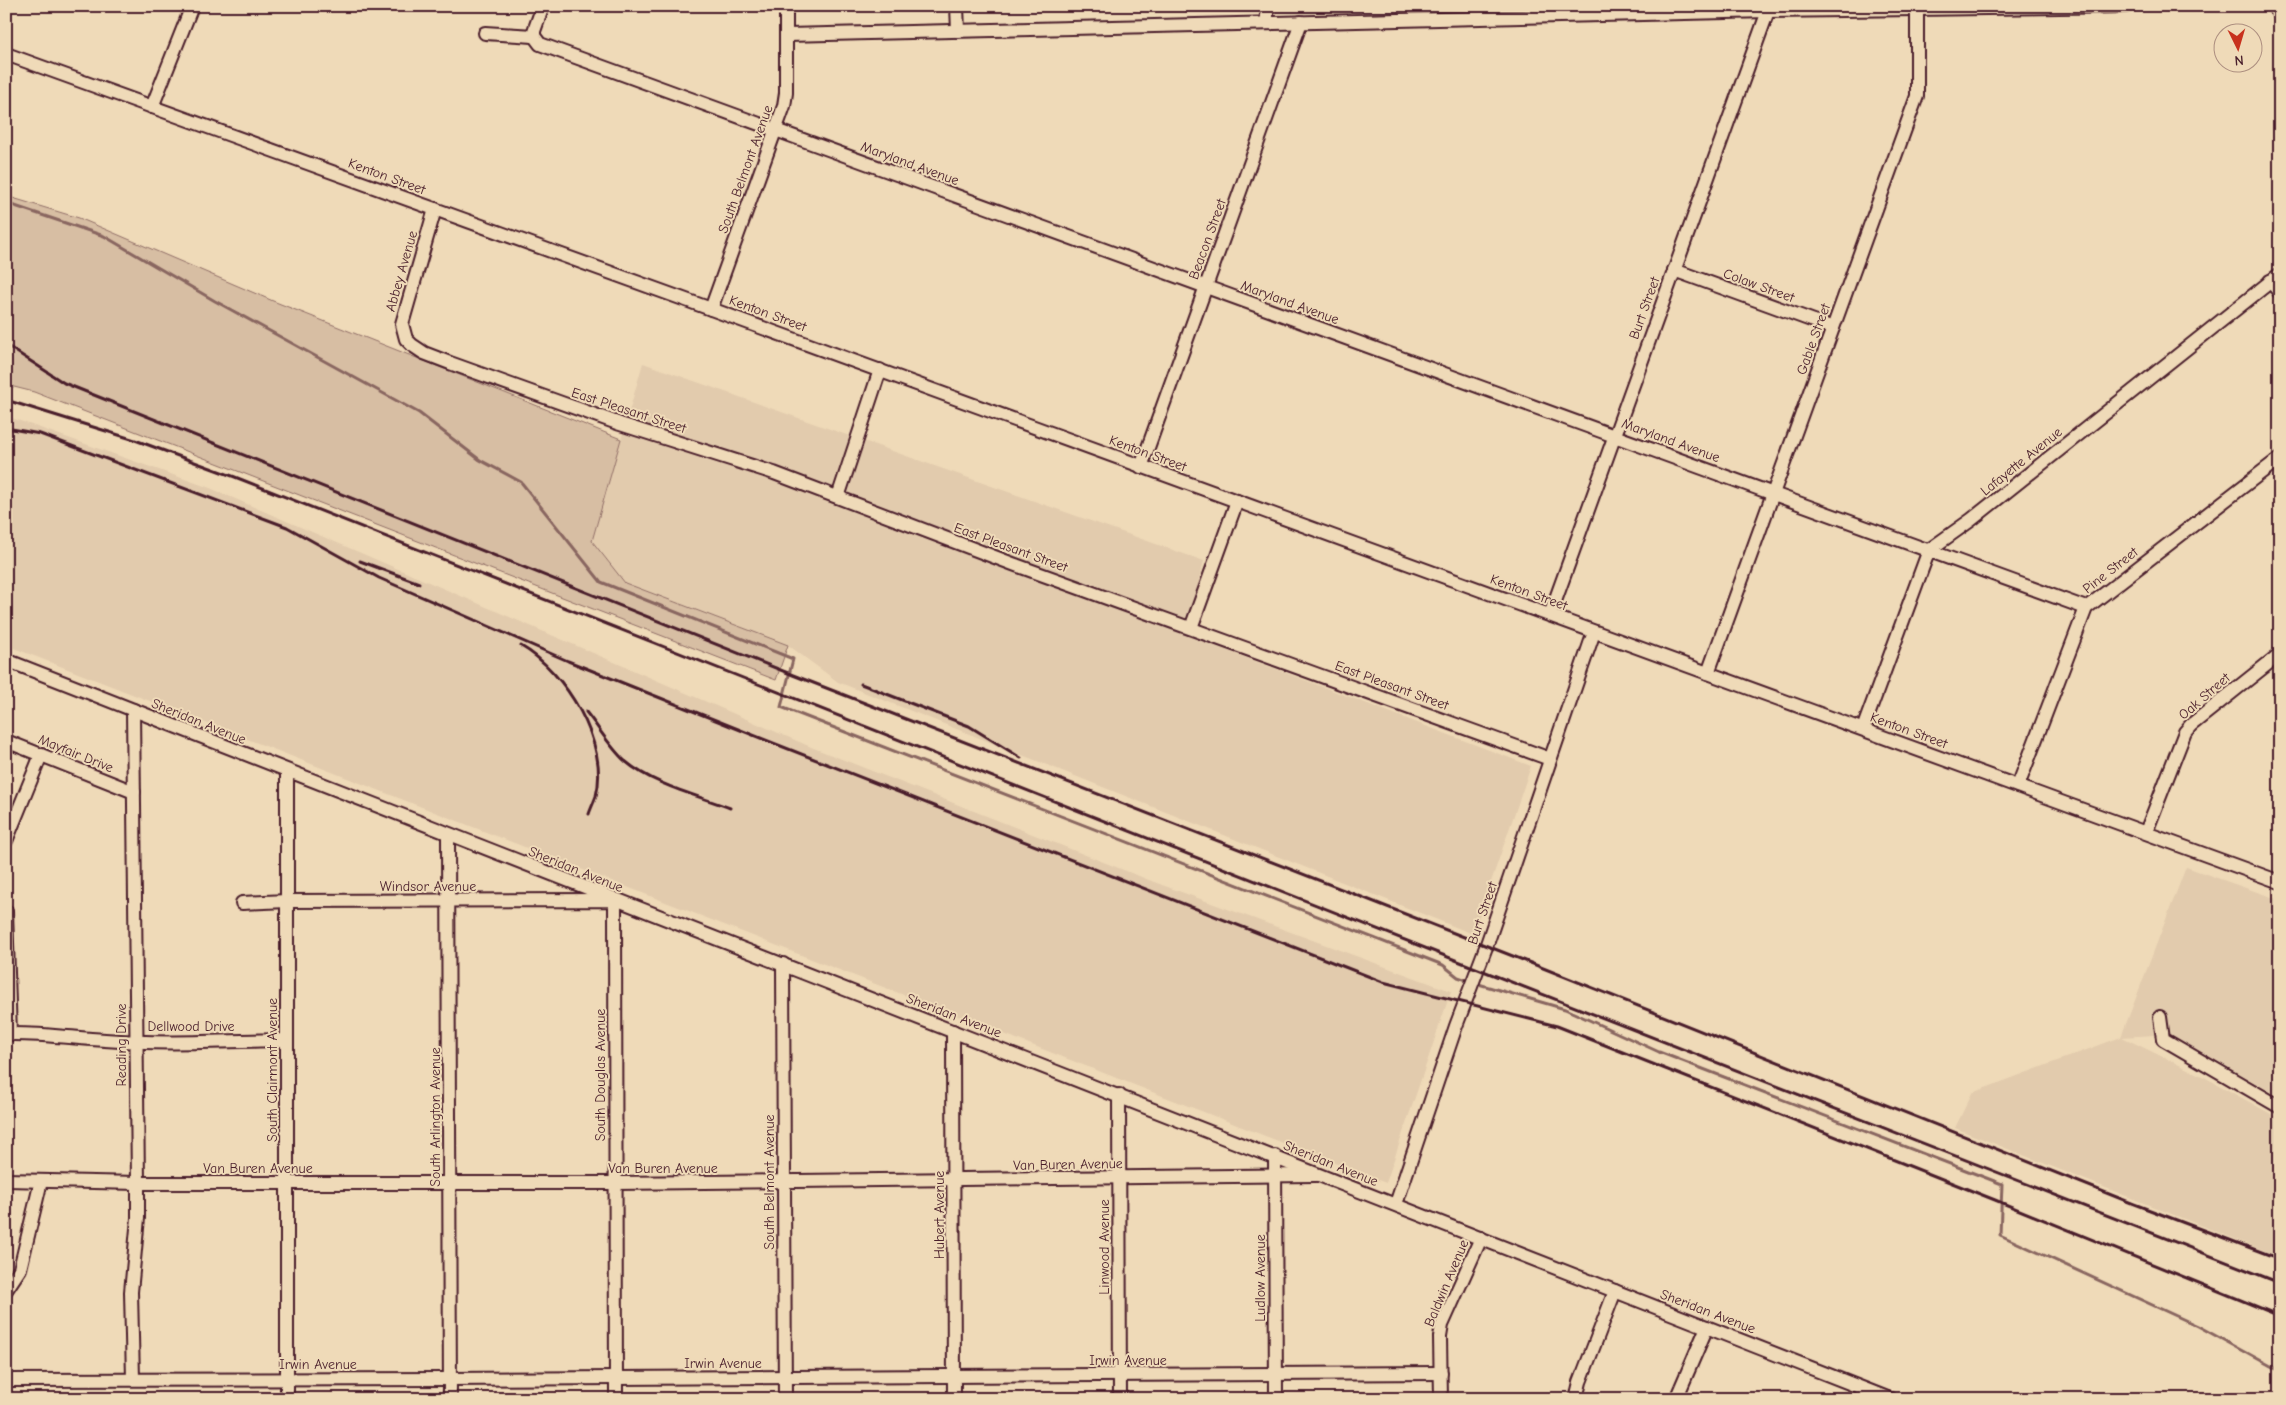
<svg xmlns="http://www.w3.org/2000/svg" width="2286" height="1405" font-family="'Comic Neue',sans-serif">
	<rect width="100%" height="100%" fill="#efdab8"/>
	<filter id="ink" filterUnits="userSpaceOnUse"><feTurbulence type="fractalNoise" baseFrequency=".02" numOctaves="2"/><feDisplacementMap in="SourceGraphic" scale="10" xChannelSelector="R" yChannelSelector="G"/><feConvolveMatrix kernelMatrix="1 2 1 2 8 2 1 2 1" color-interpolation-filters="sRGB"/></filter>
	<g filter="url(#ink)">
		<g fill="#e2cbad">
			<polygon points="643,363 1204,561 1186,635 1531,766 1473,934 838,682 788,645 625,583 592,541"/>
			<polygon points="6,416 210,488 811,747 1154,882 1451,991 1386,1183 6,645"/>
			<polygon points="2186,867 2280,900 2280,1097 2170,1034 2122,1037 2206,1078 2280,1119 2280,1257 1955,1128 1972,1093 2121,1037"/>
		</g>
		<polygon fill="#d7bea3" stroke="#906e67" points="6,196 79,218 273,301 621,439 592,541 625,583 788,645 776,680 34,392 6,385"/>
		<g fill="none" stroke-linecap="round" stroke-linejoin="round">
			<g stroke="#896660" stroke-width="3">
				<polyline points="6,203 104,236 215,301 419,413 480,460 521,482 601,582 793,659 781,707 1443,965 1458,977 1470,981"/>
				<polyline points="1475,983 1565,1009 1659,1052 2002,1184 2000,1235 2198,1326 2280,1371"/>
			</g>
			<defs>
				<g id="minor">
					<polyline points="957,6 958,31"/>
					<polyline points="1267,6 1267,23"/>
					<polyline points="2273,6 2280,15"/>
					<polyline points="485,33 534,36"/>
					<polyline points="787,35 1768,11 2126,6"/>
					<polyline points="534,36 540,44 2086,608"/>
					<polyline points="534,36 534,31 543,6"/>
					<polyline points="6,54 711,309 2280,882"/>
					<polyline points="152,107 192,6"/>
					<polyline points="435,209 402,324 406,339 412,345 424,353 450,363 620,424 774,473 1013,564 1550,759"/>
					<polyline points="1674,270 1833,328"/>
					<polyline points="2270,281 2280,293"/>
					<polyline points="711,309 784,106 786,93 786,6"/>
					<polyline points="1141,467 1301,22"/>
					<polyline points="838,497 880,370"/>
					<polyline points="1550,615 1768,11"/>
					<polyline points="1191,628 1237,501"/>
					<polyline points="6,660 1890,1399"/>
					<polyline points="1708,673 1917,96 1917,10"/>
					<polyline points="1863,729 1929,550 1971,520 2280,274"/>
					<polyline points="6,741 134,792"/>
					<polyline points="287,771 287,1399"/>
					<polyline points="2018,786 2086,608 2280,458"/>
					<polyline points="2146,832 2185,732 2191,725 2280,654"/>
					<polyline points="448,835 450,1399"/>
					<polyline points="6,841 41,755"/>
					<polyline points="242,903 287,901 615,900 616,1399"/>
					<polyline points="6,911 10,1034"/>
					<polyline points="783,964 785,1399"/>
					<polyline points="2160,1017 2163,1039 2280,1107"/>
					<polyline points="953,1031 954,1399"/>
					<path d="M6,1034C40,1033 72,1038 105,1040C165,1045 227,1041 287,1040"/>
					<polyline points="1119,1095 1120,1399"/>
					<polyline points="1275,1156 1276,1399"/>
					<polyline points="6,1180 138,1183 616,1183 1316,1175"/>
					<polyline points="1396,1204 1456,1026 1486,947 1594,632"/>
					<polyline points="6,1290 20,1269 41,1181"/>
					<polyline points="133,1379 131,1292 138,1218 138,1183 133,710"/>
					<polyline points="6,1380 450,1379 1441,1373"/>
					<polyline points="1441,1399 1440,1337 1442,1325 1481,1238"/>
					<polyline points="1576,1399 1580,1382 1615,1291"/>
					<polyline points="1676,1399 1707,1327"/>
				</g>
			</defs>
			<use href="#minor" stroke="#4a1f2b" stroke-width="16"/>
			<use href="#minor" stroke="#efdab8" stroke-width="12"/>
			<g stroke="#4a1f2b" stroke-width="3">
				<polyline points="6,345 64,383 793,675 1523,960 2134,1204 2280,1259"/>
				<polyline points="6,400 135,440 235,477 1468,965 2280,1283"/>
				<polyline points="6,428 40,434 287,527 379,578 568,661 763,739 1383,982 1557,1026 1995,1200 2280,1316"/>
				<polyline points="360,561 419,583"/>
				<path d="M521,646C565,671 610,744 596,796C594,802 591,808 589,814"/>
				<polyline points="861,684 969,726 1021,758"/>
				<path d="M586,712C599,728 610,747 625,761C653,785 696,795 730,808"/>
			</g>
		</g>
	</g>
	<g text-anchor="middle" stroke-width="4" stroke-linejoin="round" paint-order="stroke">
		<g font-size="14" fill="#4a1f2b" stroke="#efdab8">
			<text transform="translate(910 163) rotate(20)" y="5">Maryland Avenue</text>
			<text transform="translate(745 169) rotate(-70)" y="5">South Belmont Avenue</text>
			<text transform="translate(387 176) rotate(20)" y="5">Kenton Street</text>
			<text transform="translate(1207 239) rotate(-70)" y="5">Beacon Street</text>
			<text transform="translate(401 271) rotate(-74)" y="5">Abbey Avenue</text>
			<text transform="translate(1759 285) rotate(20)" y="5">Colaw Street</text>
			<text transform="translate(1290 302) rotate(20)" y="5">Maryland Avenue</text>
			<text transform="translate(1644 308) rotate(-70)" y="5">Burt Street</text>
			<text transform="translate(768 313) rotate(20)" y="5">Kenton Street</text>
			<text transform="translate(1813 339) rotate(-70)" y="5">Gable Street</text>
			<text transform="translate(629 410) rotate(18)" y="5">East Pleasant Street</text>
			<text transform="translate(1671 440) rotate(20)" y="5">Maryland Avenue</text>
			<text transform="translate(1148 453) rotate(20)" y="5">Kenton Street</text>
			<text transform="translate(2021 461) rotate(-39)" y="5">Lafayette Avenue</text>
			<text transform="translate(1011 547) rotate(20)" y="5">East Pleasant Street</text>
			<text transform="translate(2110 570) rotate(-38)" y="5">Pine Street</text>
			<text transform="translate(1529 592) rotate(20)" y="5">Kenton Street</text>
			<text transform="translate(1392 685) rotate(20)" y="5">East Pleasant Street</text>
			<text transform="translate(2204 696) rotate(-41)" y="5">Oak Street</text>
			<text transform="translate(199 721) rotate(22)" y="5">Sheridan Avenue</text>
			<text transform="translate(1909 730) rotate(20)" y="5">Kenton Street</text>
			<text transform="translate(76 753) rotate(22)" y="5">Mayfair Drive</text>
			<text transform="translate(576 869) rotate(22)" y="5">Sheridan Avenue</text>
			<text x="428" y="891">Windsor Avenue</text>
			<text transform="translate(1482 913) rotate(-71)" y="5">Burt Street</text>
			<text transform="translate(954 1015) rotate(21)" y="5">Sheridan Avenue</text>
			<text x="191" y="1031">Dellwood Drive</text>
			<text transform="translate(121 1045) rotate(-90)" y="5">Reading Drive</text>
			<text transform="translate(272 1070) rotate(-90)" y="5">South Clairmont Avenue</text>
			<text transform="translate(600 1075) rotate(-90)" y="5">South Douglas Avenue</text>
			<text transform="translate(435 1117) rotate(-90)" y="5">South Arlington Avenue</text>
			<text transform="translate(1331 1163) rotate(22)" y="5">Sheridan Avenue</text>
			<text transform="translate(1068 1164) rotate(-1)" y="5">Van Buren Avenue</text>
			<text x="258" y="1173">Van Buren Avenue</text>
			<text x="663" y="1173">Van Buren Avenue</text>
			<text transform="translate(769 1182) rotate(-90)" y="5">South Belmont Avenue</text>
			<text transform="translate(939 1215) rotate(-90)" y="5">Hubert Avenue</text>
			<text transform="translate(1104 1247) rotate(-90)" y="5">Linwood Avenue</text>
			<text transform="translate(1260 1278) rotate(-90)" y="5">Ludlow Avenue</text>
			<text transform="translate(1446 1283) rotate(-67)" y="5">Baldwin Avenue</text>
			<text transform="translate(1708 1311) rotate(21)" y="5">Sheridan Avenue</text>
			<text x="1128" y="1365">Irwin Avenue</text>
			<text x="723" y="1368">Irwin Avenue</text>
			<text x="318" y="1369">Irwin Avenue</text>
		</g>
	</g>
	<rect width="2286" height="1405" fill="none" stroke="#efdab8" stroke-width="25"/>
	<rect x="12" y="12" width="2261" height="1380" fill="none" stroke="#4a1f2b" stroke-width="2" filter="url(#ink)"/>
	<g transform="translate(2238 48) rotate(175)"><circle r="24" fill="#efdab8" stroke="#ad8f80"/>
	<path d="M0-4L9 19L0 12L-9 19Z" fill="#c8321e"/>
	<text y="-8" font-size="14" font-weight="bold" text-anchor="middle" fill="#4a1f2b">N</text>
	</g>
</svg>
